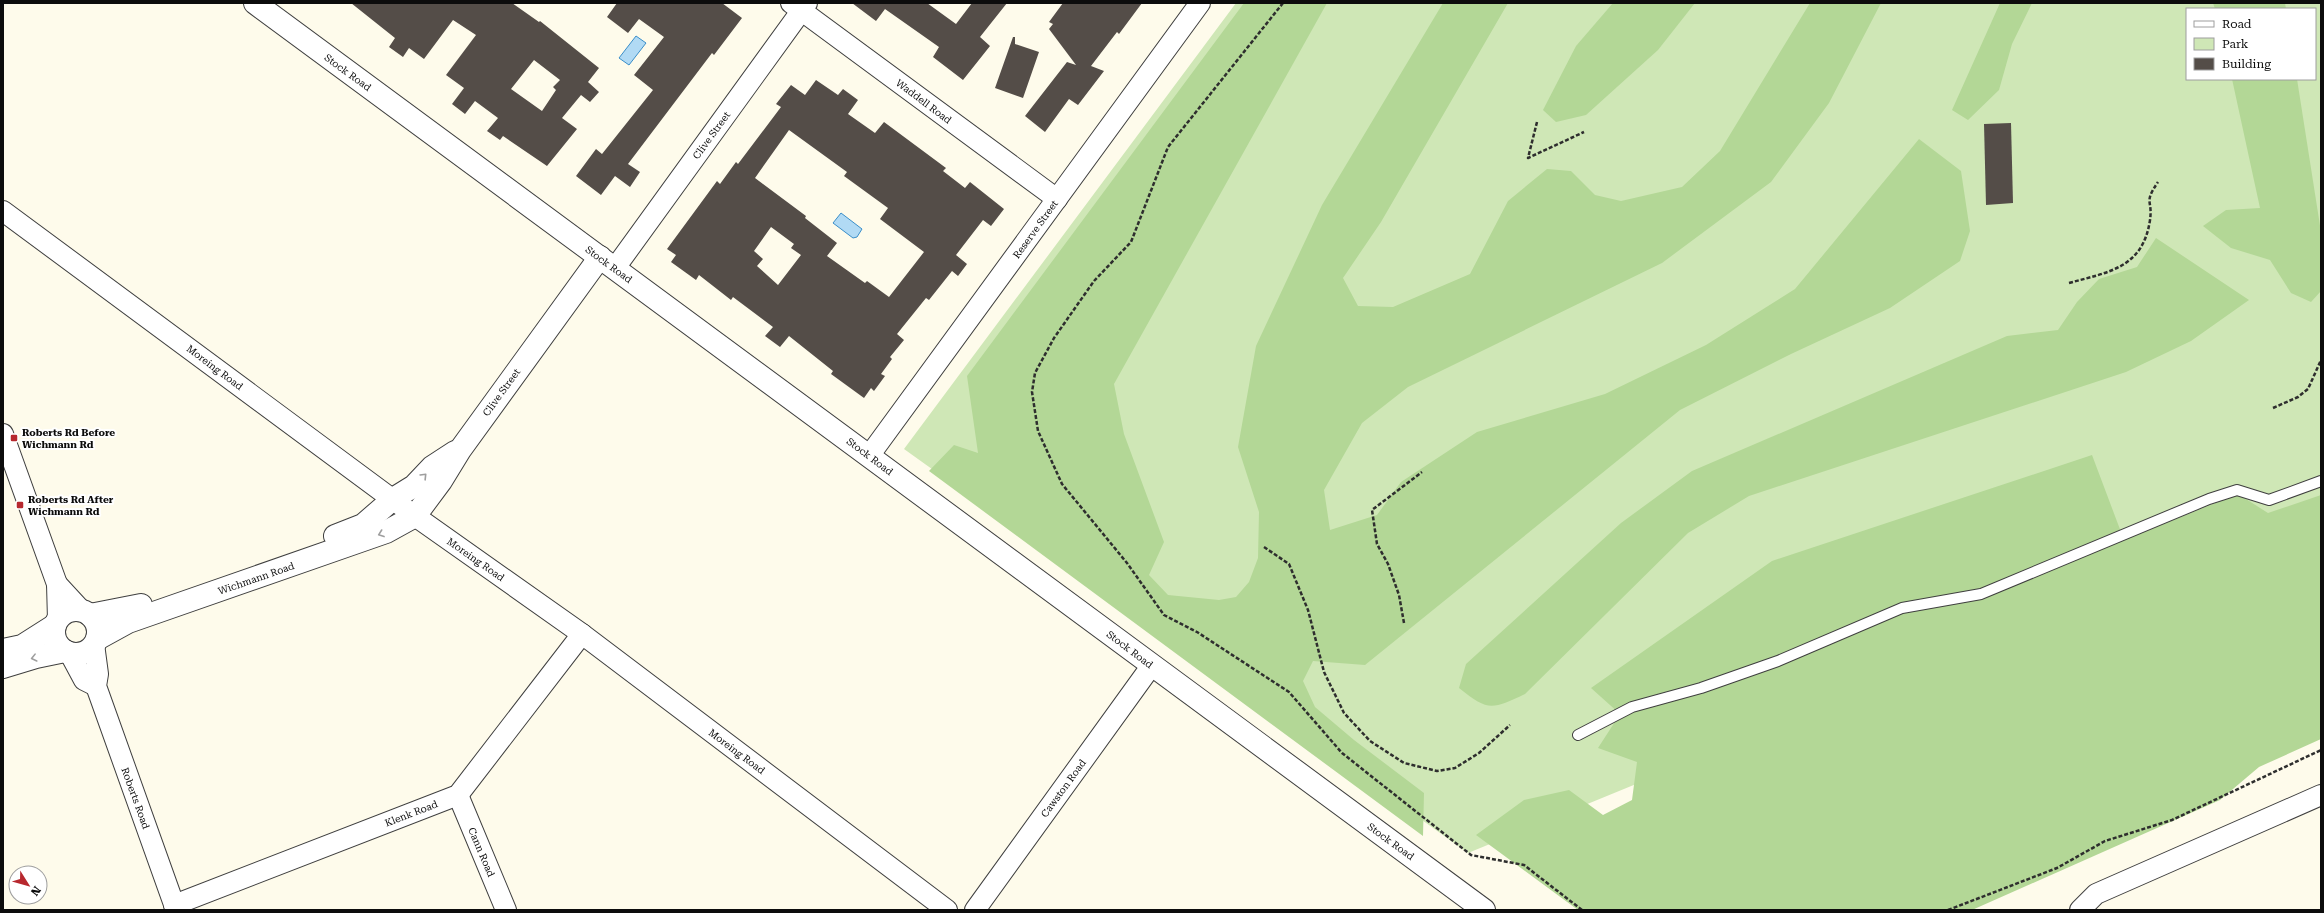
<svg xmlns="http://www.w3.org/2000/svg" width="2324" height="913" font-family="'Roboto Serif',serif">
	<rect width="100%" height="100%" fill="#fefbeb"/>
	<path fill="#cfe7b6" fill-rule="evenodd" d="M1236,3H2321V503L1468,853L904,449ZM2187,9H2315V79H2187Z"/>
	<g fill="#b3d796">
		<polygon points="1244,3 1327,3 1114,384 1124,434 1164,542 1149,575 1168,595 1219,600 1236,597 1249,582 1258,558 1259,512 1238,447 1256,346 1322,205 1443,3 1508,3 1381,222 1343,278 1358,306 1393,307 1470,274 1508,201 1547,169 1571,171 1595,195 1621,201 1682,187 1720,151 1810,3 1881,3 1829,103 1771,182 1662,263 1408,387 1362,423 1324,490 1330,530 1377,515 1401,482 1477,432 1605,394 1706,345 1795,289 1919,139 1961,171 1970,231 1960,261 1890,308 1791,354 1680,410 1365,665 1313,661 1303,681 1315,707 1354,740 1424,793 1423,836 929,471 954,445 978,453 967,376"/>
		<polygon points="1613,3 1695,3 1658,50 1586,115 1556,122 1543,110 1576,46"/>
		<polygon points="2000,3 2032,3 2012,44 1999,90 1968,120 1952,110"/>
		<polygon points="2213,3 2285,3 2286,9 2215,9"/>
		<polygon points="2232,79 2297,79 2321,232 2321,291 2311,302 2291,293 2270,260 2231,248 2203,226 2226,210 2260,208"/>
		<path d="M2156,238L2249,300L2191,341L2126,372L1749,496L1688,533L1525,694C1491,710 1488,711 1459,688L1466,664L1621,523L1692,471L2007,336L2058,330L2077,302L2099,279L2137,267Z"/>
		<polygon points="2092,455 2124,540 2238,494 2268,513 2321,495 2321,739 2259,767 2220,800 1972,910 1578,910 1476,835 1524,800 1569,790 1603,815 1632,800 1637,762 1598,748 1620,714 1591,688 1772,561"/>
	</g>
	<g fill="#b1daf4" stroke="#3a8ec9">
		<polygon points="636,36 646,43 629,65 619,58"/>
		<polygon points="841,213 862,229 857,237 853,238 833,223"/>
	</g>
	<g fill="#544d48" fill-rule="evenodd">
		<path d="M351,3H512L539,22L540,21L599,68L588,82L599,92L590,102L581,95L562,118L577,129L547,166L503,136L500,140L487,131L498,118L475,101L465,114L452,104L464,88L446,75L476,35L453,20L424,59L409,48L403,57L389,47L395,38ZM534,60L560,80L553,87L556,90L542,111L511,89Z"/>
		<polygon points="617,3 722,3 742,18 714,55 712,53 628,164 640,172 630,187 615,176 601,195 576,176 596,149 602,154 653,90 634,75 664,37 639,19 628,33 607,17"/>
		<polygon points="852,3 927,3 956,24 972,3 1007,3 980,37 990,46 963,80 933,57 939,47 885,9 876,21"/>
		<polygon points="1063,3 1142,3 1119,34 1117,32 1091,66 1104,71 1078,105 1069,99 1045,132 1025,116 1067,62 1076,65 1049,29 1053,24 1049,22"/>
		<polygon points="1013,37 1015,37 1015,44 1039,52 1023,98 995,88"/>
		<path d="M816,80L838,95L843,89L858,100L848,114L875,133L884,122L946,168L943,171L965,188L970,182L1004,209L991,226L983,220L956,255L967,264L958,276L952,271L929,300L926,298L897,334L904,340L890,357L892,359L881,374L885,376L874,391L871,388L864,398L831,374L833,371L789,336L780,347L765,336L773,327L733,297L731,300L699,275L696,280L671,262L676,255L667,249L717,181L720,184L736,162L738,164L781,107L776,104L791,85L805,95ZM789,130L847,172L844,176L888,208L880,219L924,252L889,297L867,281L865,283L827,256L837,243L805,218L806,216L755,178ZM771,227L794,244L791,248L801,255L778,285L757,266L763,259L754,251Z"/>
		<polygon points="2011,123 2013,203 1986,205 1984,124"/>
	</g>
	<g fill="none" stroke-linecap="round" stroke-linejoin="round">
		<defs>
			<polyline id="service" points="1578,735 1632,707 1701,688 1778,661 1902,608 1981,594 2209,499 2237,490 2269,500 2321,481"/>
			<g id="minor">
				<polyline points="791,3 1057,199"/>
				<polyline points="3,211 415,516 582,634 947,910"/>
				<polyline points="615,268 807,3"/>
				<polyline points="3,434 57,584 58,620"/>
				<polyline points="869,456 1200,3"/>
				<polyline points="57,584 81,610"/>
				<polyline points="94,644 98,674 96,686 176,910"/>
				<polyline points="69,652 84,680 96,686"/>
				<polyline points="458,795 506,910"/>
				<polyline points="174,905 458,795 582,634"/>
				<polyline points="975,910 1152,665"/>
				<polyline points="2080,910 2096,894 2321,795"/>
			</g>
			<g id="tertiary">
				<polyline points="255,3 1484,910"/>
				<polyline points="335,536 363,525 393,499 414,486 432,467 455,452"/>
				<circle cx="76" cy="632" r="22"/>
				<polyline points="90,615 141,605"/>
				<polyline points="97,639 128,622 386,532 415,516 441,481 460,450 600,257"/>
				<polyline points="3,650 22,646 55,625"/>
				<polyline points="3,667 36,657 65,651"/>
			</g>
		</defs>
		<use href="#service" stroke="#3f3f3f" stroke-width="12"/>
		<use href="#minor" stroke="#3f3f3f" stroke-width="22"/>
		<use href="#tertiary" stroke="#3f3f3f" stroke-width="24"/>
		<g stroke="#2e2e2e" stroke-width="2.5" stroke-dasharray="4 2" stroke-linecap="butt">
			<polyline points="1283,3 1168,147 1131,242 1094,281 1054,338 1035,373 1032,392 1038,431 1062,484 1127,563 1164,615 1197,632 1289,692 1342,753 1471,855 1524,865 1582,910"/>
			<polyline points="1537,122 1528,158 1584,132"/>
			<path d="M2069,283C2109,272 2143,268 2150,220C2153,199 2143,204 2158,182"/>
			<polyline points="2273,408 2298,397 2308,389 2321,360"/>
			<polyline points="1264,547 1289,564 1308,610 1324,672 1344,713 1370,741 1404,763 1437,771 1455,768 1479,753 1510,725"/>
			<polyline points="1404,623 1399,595 1388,564 1377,544 1372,510 1422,472"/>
			<polyline points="1948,910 2057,868 2105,841 2172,820 2321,750"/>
		</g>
		<use href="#service" stroke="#fff" stroke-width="10"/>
		<use href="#minor" stroke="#fff" stroke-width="20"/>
		<use href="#tertiary" stroke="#fff" stroke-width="22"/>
	</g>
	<defs><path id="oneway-chevron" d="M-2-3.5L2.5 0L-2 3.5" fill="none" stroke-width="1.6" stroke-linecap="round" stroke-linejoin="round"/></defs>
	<g stroke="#9e9e9e">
		<use href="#oneway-chevron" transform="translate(424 476) rotate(-46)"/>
		<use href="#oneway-chevron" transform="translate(381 534) rotate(160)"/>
		<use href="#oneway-chevron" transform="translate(34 658) rotate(166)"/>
	</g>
	<g fill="#b7282e" stroke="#fff" stroke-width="1.5">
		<rect x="10" y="434" width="8" height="8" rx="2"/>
		<rect x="16" y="501" width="8" height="8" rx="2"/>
	</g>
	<g text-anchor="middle" stroke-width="4" stroke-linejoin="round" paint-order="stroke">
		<g font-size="10" fill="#0c0c0c" stroke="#fff">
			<text transform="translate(348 72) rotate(36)" y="4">Stock Road</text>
			<text transform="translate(924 101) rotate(37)" y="4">Waddell Road</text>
			<text transform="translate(711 135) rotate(-54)" y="4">Clive Street</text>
			<text transform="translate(1035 229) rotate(-54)" y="4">Reserve Street</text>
			<text transform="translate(609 264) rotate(36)" y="4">Stock Road</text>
			<text transform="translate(215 367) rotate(37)" y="4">Moreing Road</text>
			<text transform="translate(501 392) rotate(-54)" y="4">Clive Street</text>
			<text transform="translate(870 456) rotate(37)" y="4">Stock Road</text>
			<text transform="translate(476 559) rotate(35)" y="4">Moreing Road</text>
			<text transform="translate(256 578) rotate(-19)" y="4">Wichmann Road</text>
			<text transform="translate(1130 649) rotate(37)" y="4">Stock Road</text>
			<text transform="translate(737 751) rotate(37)" y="4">Moreing Road</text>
			<text transform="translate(1063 788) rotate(-54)" y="4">Cawston Road</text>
			<text transform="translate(136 798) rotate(70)" y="4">Roberts Road</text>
			<text transform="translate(411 813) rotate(-21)" y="4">Klenk Road</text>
			<text transform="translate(1391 841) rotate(36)" y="4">Stock Road</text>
			<text transform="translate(482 852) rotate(67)" y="4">Cann Road</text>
		</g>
		<g font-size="10" font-weight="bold" fill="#0c0c0c" stroke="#fff" text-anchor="start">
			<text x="22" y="436">Roberts Rd Before<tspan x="22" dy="12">Wichmann Rd</tspan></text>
			<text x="28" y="503">Roberts Rd After<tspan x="28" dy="12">Wichmann Rd</tspan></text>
		</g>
	</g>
	<rect width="2324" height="913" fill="none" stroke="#0c0c0c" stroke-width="8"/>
	<rect x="2186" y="8" width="130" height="72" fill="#ffffff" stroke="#9e9e9e"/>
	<rect x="2194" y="21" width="20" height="6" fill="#ffffff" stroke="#9e9e9e"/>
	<text x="2222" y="28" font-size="12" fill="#0c0c0c">Road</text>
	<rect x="2194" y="38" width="20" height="12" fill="#cfe7b6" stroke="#9e9e9e"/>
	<text x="2222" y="48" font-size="12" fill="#0c0c0c">Park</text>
	<rect x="2194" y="58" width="20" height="12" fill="#544d48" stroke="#9e9e9e"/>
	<text x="2222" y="68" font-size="12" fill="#0c0c0c">Building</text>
	<g transform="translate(28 885) rotate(127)"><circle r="19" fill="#ffffff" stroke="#9e9e9e"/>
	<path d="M0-3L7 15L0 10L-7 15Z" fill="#b7282e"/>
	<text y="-6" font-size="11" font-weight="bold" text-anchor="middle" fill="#0c0c0c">N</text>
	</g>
</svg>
